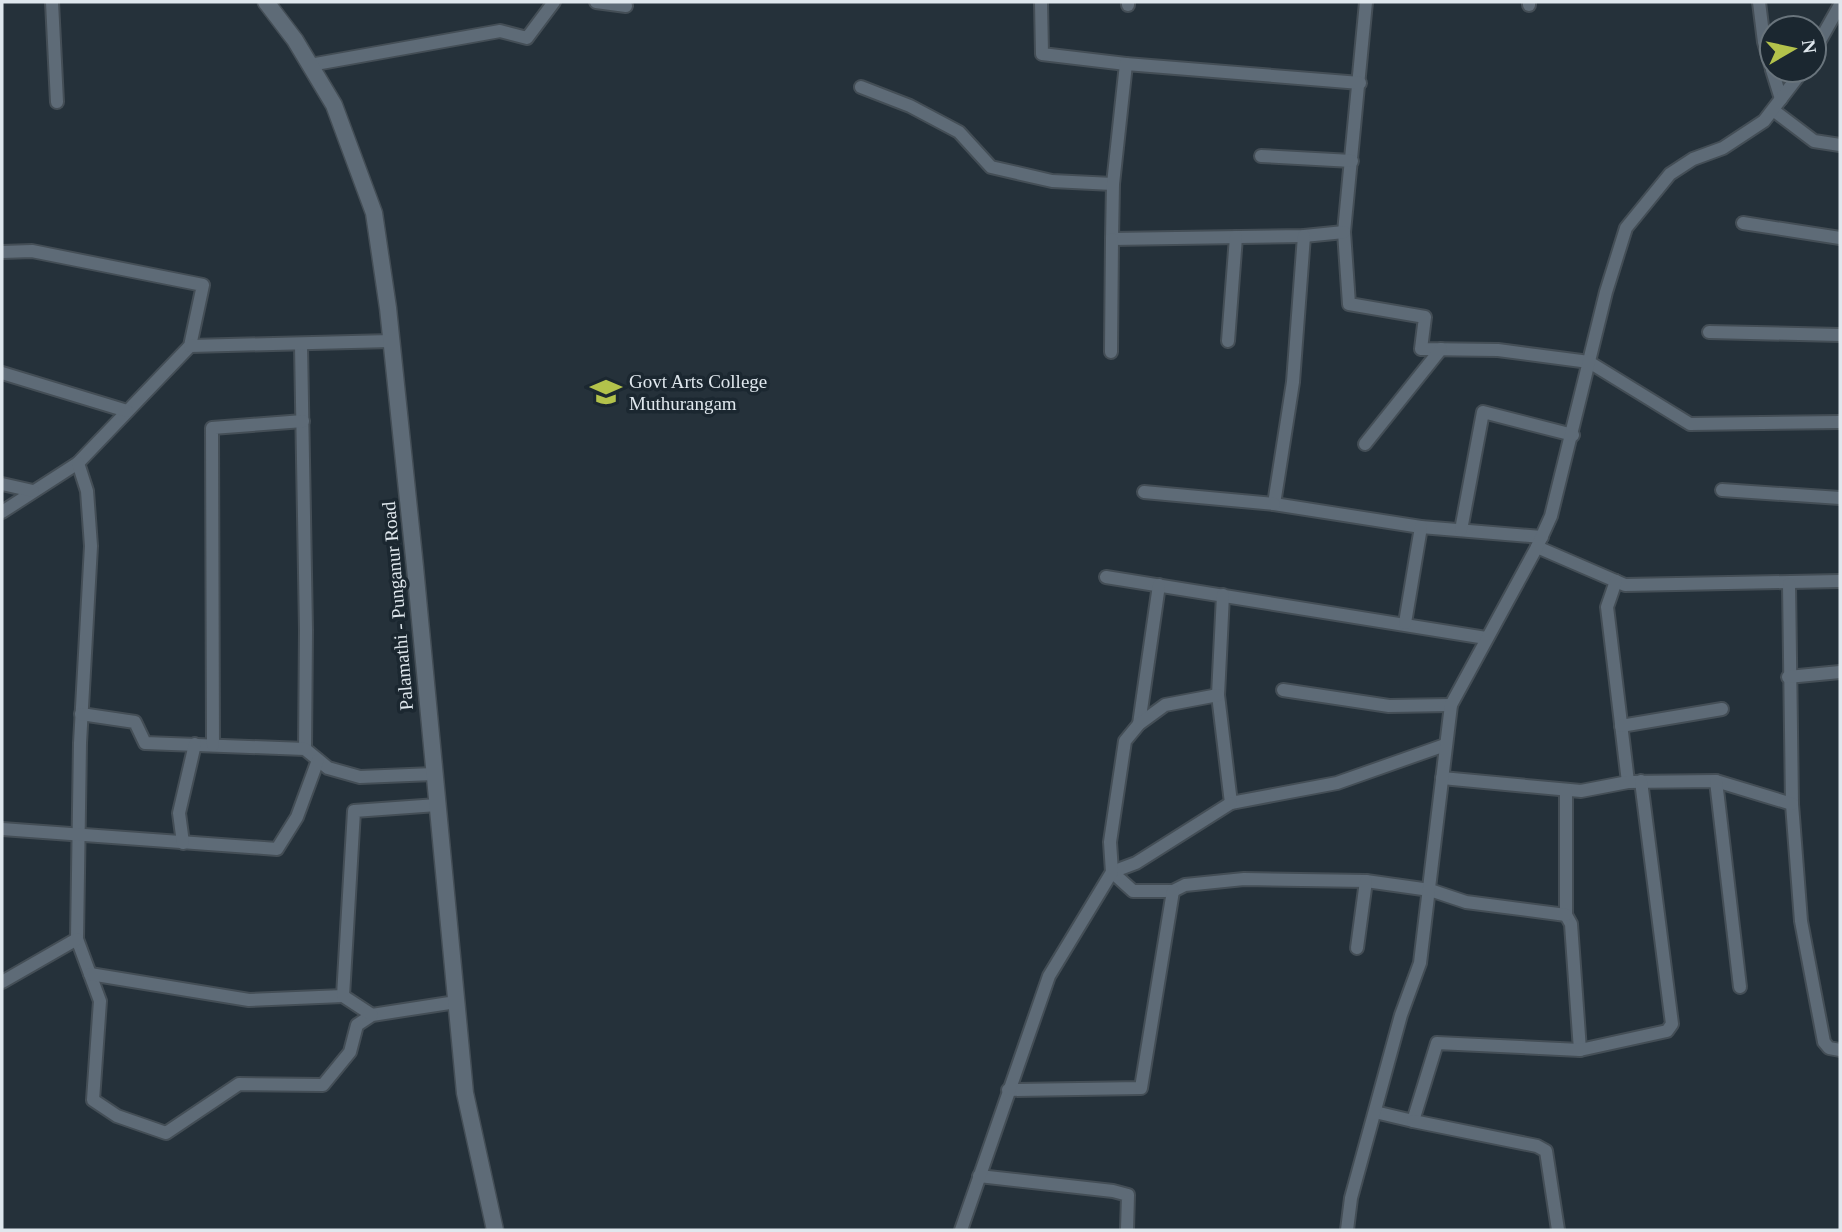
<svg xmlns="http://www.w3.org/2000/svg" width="1842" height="1232" font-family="'Times New Roman',serif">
	<rect width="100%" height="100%" fill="#25313a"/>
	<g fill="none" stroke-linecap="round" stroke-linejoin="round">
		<defs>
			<g id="minor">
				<polyline points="52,2 57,102"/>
				<polyline points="596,2 626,6"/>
				<polyline points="1041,2 1042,54 1126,64"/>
				<polyline points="1128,2 1128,5"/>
				<polyline points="1366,2 1344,232 1349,304 1425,317 1421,349 1498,350 1589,362 1690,424 1840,422"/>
				<polyline points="1529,2 1529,5"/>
				<polyline points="1759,2 1764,42 1772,69"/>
				<polyline points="1814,51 1840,5"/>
				<polyline points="310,65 500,31 527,38 554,2"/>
				<polyline points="1772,70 1781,99"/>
				<polyline points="861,87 910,106 959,132 991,167 1052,181 1113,184"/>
				<polyline points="1773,110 1814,141 1840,145"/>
				<polyline points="1261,156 1352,161"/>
				<polyline points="1743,223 1840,238"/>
				<polyline points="1344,232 1304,236 1112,239 1113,184 1126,64 1360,83"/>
				<polyline points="1304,236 1293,382 1274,504 1421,527 1542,537"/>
				<polyline points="2,252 32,251 203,285 190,346 78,463 2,512"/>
				<polyline points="1709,332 1840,335"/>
				<polyline points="1228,341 1236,237"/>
				<polyline points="301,345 306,630 305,749"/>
				<polyline points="190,346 391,341"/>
				<polyline points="1111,352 1112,239"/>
				<polyline points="2,373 127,411"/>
				<polyline points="1365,444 1441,349"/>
				<polyline points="78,463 87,491 91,546 80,743 77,939 100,1001 93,1100 117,1116 166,1133 239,1084 323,1085 350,1052 357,1025 372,1015 456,1002"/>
				<polyline points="2,484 33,491"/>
				<polyline points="1722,490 1840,498"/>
				<polyline points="1144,492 1274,504"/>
				<polyline points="1461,530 1483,412 1573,435"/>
				<polyline points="1537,547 1625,585 1840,581"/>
				<polyline points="1106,577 1486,638"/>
				<polyline points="1616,581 1607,607 1628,782"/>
				<polyline points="1789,584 1792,804 1801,921 1824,1042 1829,1048 1840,1050"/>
				<polyline points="1223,595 1218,695 1231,803 1337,783 1445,745"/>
				<polyline points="1405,623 1421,527"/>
				<polyline points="1788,677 1840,672"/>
				<polyline points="1283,690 1389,706 1451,705"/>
				<polyline points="81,714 135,722 145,743 305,749 328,768 360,777 434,774"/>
				<polyline points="1139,724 1159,585"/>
				<polyline points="1621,726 1722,709"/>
				<polyline points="213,745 212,428 303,421"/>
				<polyline points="1442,778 1581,791 1628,782 1716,781 1792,804"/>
				<polyline points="1716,781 1740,987"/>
				<polyline points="1566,790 1566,915 1571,924 1580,1050"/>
				<polyline points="1231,803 1136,863 1112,872 1133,891 1173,891 1185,885 1244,879 1366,881 1430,890 1466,902 1566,915"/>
				<polyline points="2,829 277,849 297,817 318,760"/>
				<polyline points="183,843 179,813 195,744"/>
				<polyline points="1357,948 1366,881"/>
				<polyline points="90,974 249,1000 343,996"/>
				<polyline points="2,982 77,939"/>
				<polyline points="372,1015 343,996 354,811 437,805"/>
				<polyline points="1008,1090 1141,1088 1173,891"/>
				<polyline points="1375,1112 1413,1121 1437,1043 1580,1050 1667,1031 1672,1024 1641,781"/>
				<polyline points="1413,1121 1537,1146 1546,1151 1558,1230"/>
				<polyline points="979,1176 1113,1191 1128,1195 1127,1230"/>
				<polyline points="961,1230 1049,976 1112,872 1110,842 1125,741 1139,724 1165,705 1218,695"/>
				<polyline points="1347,1230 1351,1198 1401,1015 1420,963 1451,705 1537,547 1551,516 1606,292 1626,228 1670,174 1693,159 1723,148 1764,121 1803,70"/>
			</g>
			<polyline id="tertiary" points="266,2 295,40 334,105 374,213 388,308 415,567 465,1093 495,1230"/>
		</defs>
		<use href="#minor" stroke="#444e56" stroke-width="16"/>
		<use href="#tertiary" stroke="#444e56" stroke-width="19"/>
		<use href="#minor" stroke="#5e6b77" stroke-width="12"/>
		<use href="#tertiary" stroke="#5e6b77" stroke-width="16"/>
	</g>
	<defs>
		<symbol id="university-bare" viewBox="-9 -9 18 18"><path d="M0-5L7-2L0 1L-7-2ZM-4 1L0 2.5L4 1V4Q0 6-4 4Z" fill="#b3c24b" stroke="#1b2730" stroke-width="2.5" paint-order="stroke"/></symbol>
	</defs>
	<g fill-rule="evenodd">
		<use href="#university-bare" x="584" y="370" width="44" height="44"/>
	</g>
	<g text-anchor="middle" stroke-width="7" stroke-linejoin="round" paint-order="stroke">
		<g font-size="19" fill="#dfe7ed" stroke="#1b2730" text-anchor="start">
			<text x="629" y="388">Govt Arts College<tspan x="629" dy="22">Muthurangam</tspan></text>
		</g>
		<g font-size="19" fill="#dfe7ed" stroke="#1b2730">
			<text transform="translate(397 606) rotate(-95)" y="7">Palamathi - Punganur Road</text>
		</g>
	</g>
	<rect width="1842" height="1232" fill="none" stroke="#dfe7ed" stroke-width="7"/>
	<g transform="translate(1793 49) rotate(81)"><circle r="33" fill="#1b2730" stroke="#69747c" stroke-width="2"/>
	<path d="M0-5L12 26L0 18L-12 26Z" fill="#b3c24b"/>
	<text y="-10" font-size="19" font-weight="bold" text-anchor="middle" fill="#dfe7ed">N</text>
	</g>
</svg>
